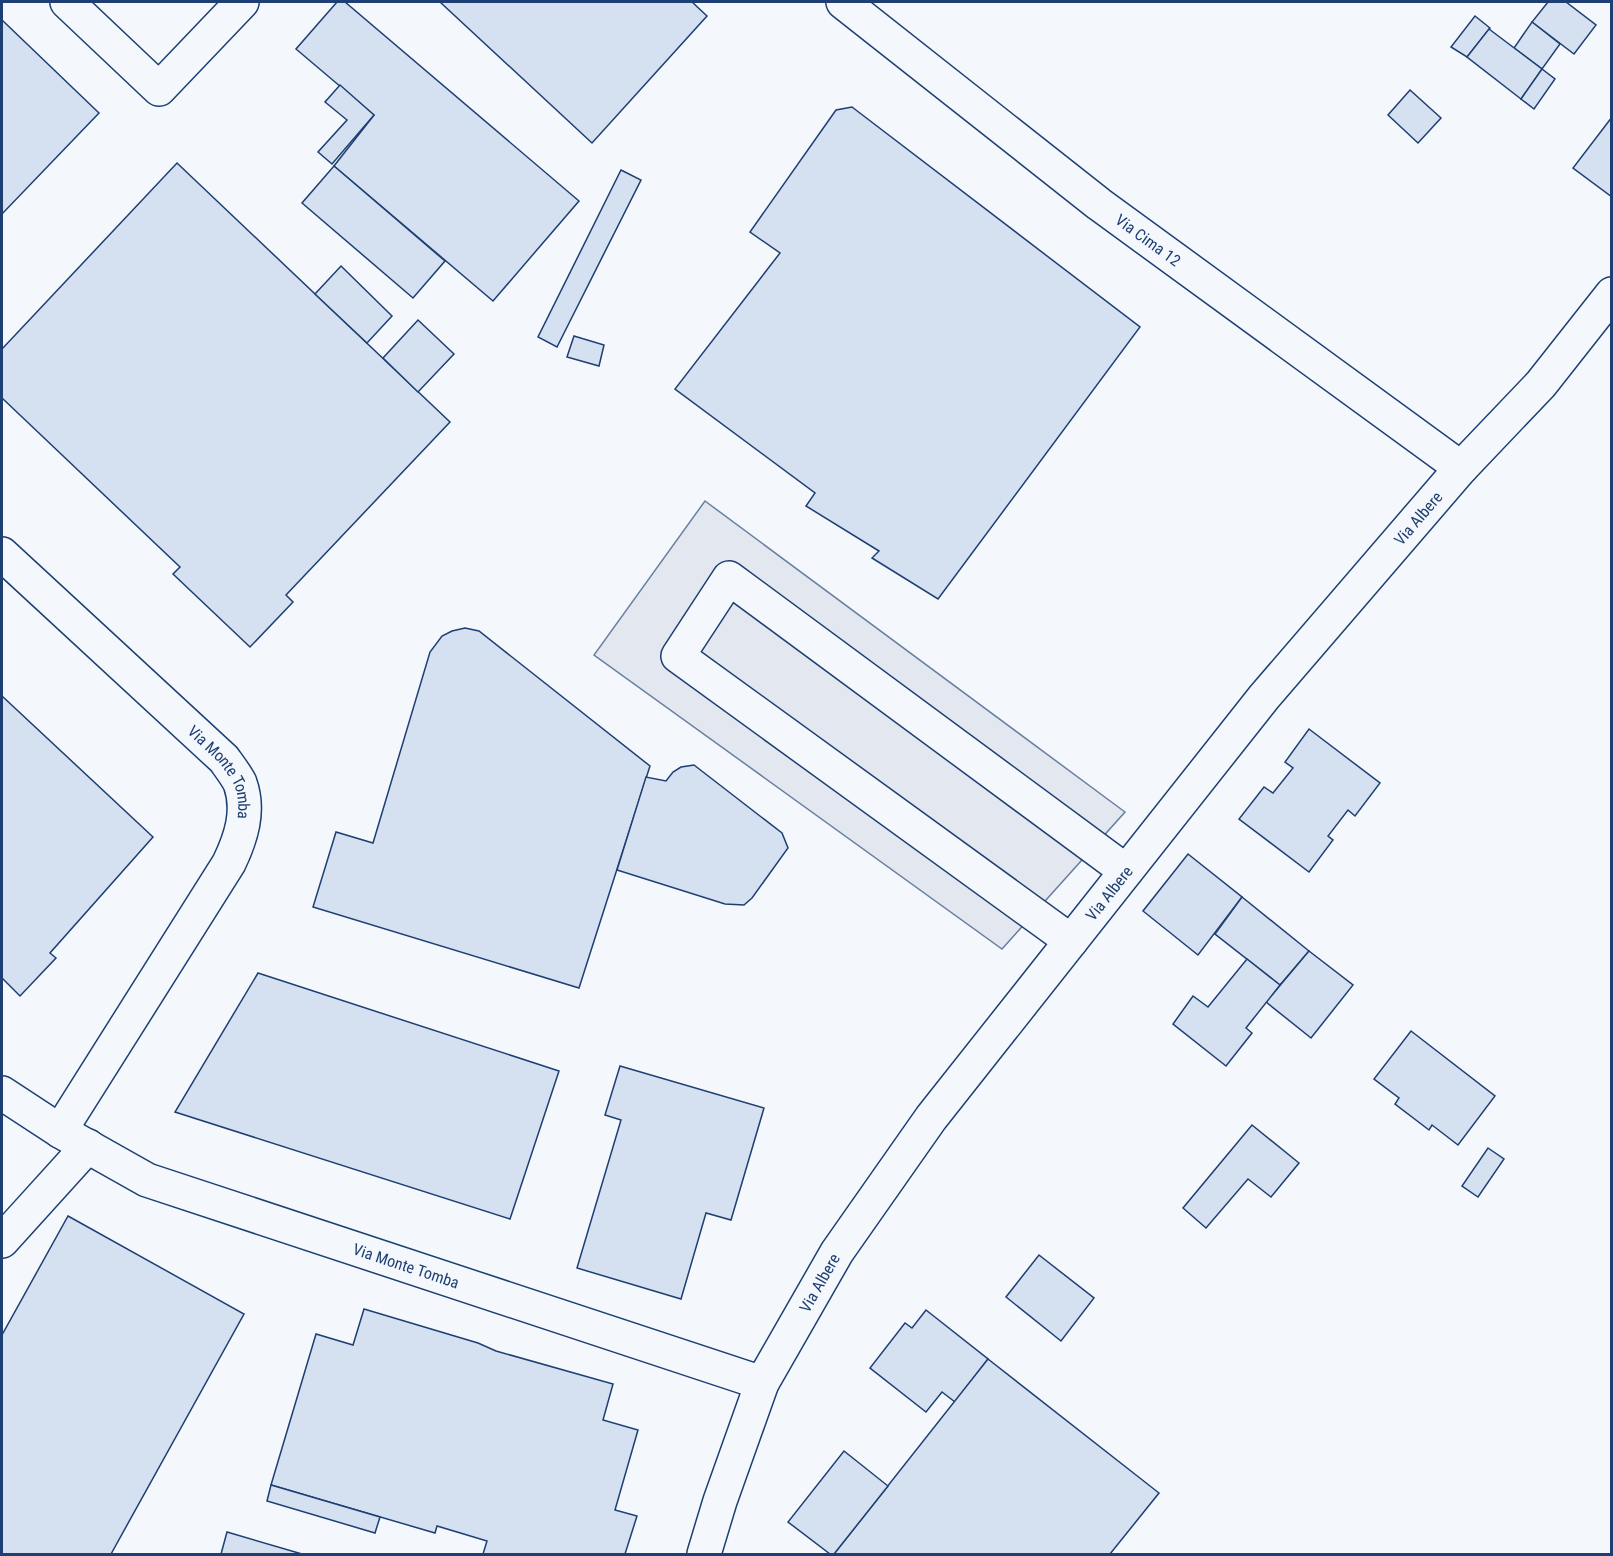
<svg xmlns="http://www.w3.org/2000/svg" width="1613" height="1556" font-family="'Roboto Condensed',sans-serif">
	<rect width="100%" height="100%" fill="#f4f7fb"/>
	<polygon fill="#e3e8f0" stroke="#687fa3" stroke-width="1.5" points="705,501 1125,812 1002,949 594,655"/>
	<g fill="#d5e0f0" stroke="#1d3f73" stroke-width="1.5">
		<polygon points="337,2 345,2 579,201 493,301 334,166 374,115 296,49"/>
		<polygon points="440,2 692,2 707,16 592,143"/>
		<polygon points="1548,2 1566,2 1596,25 1574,54 1532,22"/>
		<polygon points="1475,16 1490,28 1467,57 1451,47"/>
		<polygon points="2,20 99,113 2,214"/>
		<polygon points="1532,22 1560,44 1542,69 1514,48"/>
		<polygon points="1489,29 1542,69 1521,99 1467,57"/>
		<polygon points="1542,69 1555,79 1534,109 1521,99"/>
		<polygon points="340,85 374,115 332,164 318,152 347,120 325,102"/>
		<polygon points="1410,90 1441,118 1418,143 1388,115"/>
		<polygon points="852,107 1140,327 938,599 872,558 879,551 806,506 815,493 675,389 780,253 750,232 836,110"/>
		<polygon points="1612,117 1612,197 1573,168"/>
		<polygon points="177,163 450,422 286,595 293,602 250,647 173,574 180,567 2,398 2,349"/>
		<polygon points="334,166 445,261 413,298 302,203"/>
		<polygon points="621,170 641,180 557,347 538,337"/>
		<polygon points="341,266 392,316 367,343 315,294"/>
		<polygon points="418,320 454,354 418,392 383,358"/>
		<polygon points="574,336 604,345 599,366 567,357"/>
		<polygon points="465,628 479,631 650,766 579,988 313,907 336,832 373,843 430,652 442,636 452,631"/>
		<polygon points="2,696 153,837 50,953 56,958 20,996 2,978"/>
		<polygon points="1309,729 1380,783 1355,816 1348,810 1328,836 1333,840 1309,872 1239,819 1264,787 1273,793 1293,768 1285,762"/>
		<polygon points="694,765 782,833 788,848 752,898 744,905 725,904 617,870 646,777 666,781 673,772 681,767"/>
		<polygon points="1188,854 1242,897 1198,955 1143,911"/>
		<polygon points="1242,897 1309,951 1280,985 1215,934"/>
		<polygon points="1309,951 1353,985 1311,1038 1266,1002"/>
		<polygon points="1247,959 1280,985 1246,1028 1252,1033 1226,1066 1173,1024 1193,996 1208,1007"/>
		<polygon points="258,973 559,1071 510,1219 175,1112"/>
		<polygon points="1411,1031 1495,1096 1458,1145 1432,1125 1429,1130 1395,1104 1399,1098 1374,1079"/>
		<polygon points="620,1066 764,1108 731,1220 706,1213 681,1299 577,1268 621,1120 605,1115"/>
		<polygon points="1252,1125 1299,1163 1271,1197 1248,1179 1206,1228 1183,1208"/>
		<polygon points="1488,1148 1504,1159 1478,1197 1462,1186"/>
		<polygon points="68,1216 244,1314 111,1554 2,1554 2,1335"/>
		<polygon points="1039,1255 1094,1298 1061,1341 1006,1297"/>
		<polygon points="364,1309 478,1343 496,1351 613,1384 603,1420 638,1430 615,1510 637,1516 625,1554 483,1554 487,1541 437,1526 435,1533 271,1485 316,1334 353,1345"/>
		<polygon points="926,1310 988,1359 955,1402 942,1392 926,1412 870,1368 905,1323 912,1328"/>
		<polygon points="988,1359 1159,1493 1110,1554 834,1554"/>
		<polygon points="844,1451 888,1486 834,1554 830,1554 788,1522"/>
		<polygon points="271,1485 380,1517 375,1533 267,1501"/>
		<polygon points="227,1532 302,1554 221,1554"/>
	</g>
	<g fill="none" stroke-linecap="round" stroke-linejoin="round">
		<defs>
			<g id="minor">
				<polyline points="67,2 159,89 242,2"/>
				<path id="s1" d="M843,2L1099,204L1461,468"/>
				<path id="s2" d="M2,554L224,759C229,766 236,775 240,783C250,811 241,838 229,863L60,1131"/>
				<polyline points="1071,941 678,656 729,578 1126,871"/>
				<path id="s3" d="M2,1093L60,1131L147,1180L762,1383"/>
				<polyline points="2,1241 88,1146"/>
				<path id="s4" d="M704,1554L720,1501L762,1383L837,1252L931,1118L1264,697L1461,468L1541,384L1612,294"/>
			</g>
		</defs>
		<use href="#minor" stroke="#1d3f73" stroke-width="36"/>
		<use href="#minor" stroke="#f4f7fb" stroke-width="33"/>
	</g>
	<g text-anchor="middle" stroke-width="4.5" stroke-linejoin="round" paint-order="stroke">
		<g font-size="16" fill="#1d3f73" stroke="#f4f7fb">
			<text dy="6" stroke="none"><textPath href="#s1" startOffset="387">Via Cima 12</textPath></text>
			<text dy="6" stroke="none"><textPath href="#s4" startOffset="1268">Via Albere</textPath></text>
			<text dy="6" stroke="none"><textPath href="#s2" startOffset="312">Via Monte Tomba</textPath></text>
			<text dy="6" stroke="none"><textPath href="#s4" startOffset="782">Via Albere</textPath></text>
			<text dy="6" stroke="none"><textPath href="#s3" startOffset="442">Via Monte Tomba</textPath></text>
			<text dy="6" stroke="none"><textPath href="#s4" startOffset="296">Via Albere</textPath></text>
		</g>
	</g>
	<rect width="1613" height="1556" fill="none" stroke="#1d3f73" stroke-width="6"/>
</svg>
